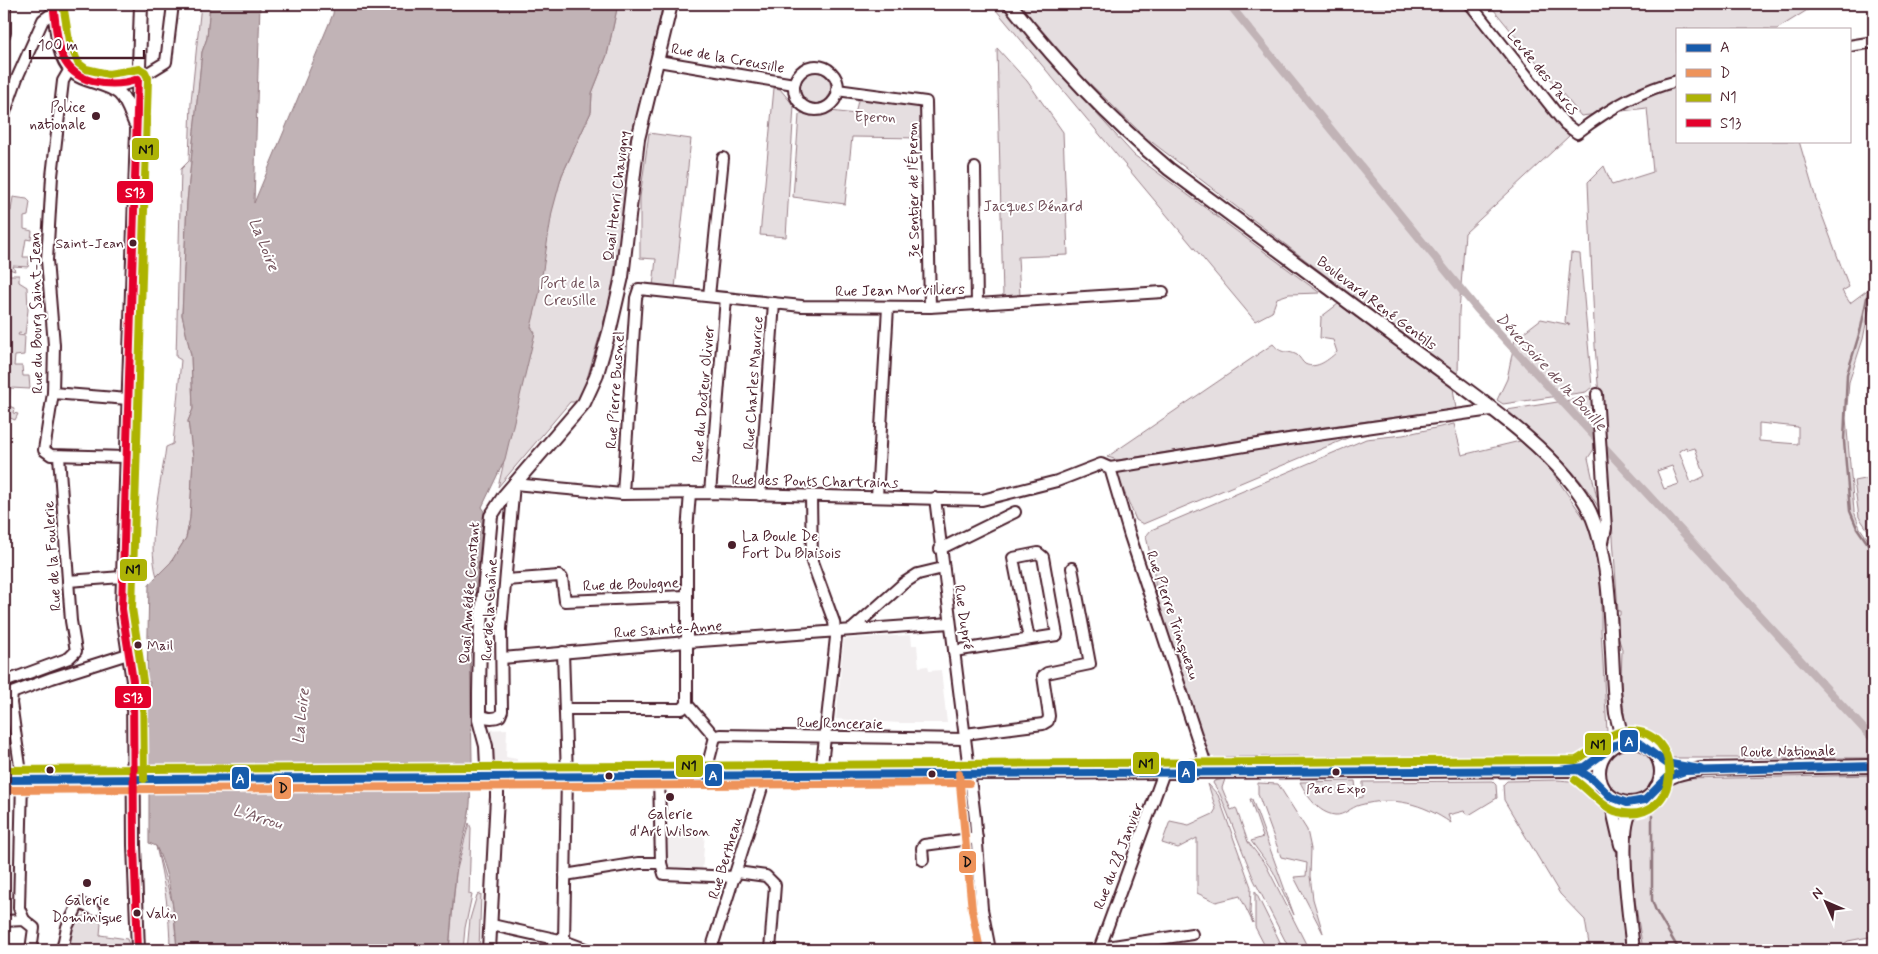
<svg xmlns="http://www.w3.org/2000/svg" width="1878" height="954" font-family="Mynerve,sans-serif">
	<rect width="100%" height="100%" fill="#fff"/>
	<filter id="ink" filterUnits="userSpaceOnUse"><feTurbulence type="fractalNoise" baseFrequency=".02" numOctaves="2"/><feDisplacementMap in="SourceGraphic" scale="10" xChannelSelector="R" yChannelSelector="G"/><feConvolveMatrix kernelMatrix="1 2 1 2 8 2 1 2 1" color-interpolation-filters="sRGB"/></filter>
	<g filter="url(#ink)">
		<g fill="#f2eeef">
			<polygon points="911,635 912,645 917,645 919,667 928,666 929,671 941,670 947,723 900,723 836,719 844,639"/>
			<polygon points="507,729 506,757 517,759 517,771 496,770 486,730"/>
			<polygon points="665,831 705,832 702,874 665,872"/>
		</g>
		<g fill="#e5dee0" stroke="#987e86" fill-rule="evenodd">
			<path d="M201,4H210L207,38L202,52L187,202L182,315L191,355L193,409L188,421L193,457L190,518L186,538L171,562L157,577C146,540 161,485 166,447L173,444L181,360L176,357L181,169L189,161L191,102Z"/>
			<polygon points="618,4 663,4 629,150 623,219 610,300 583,392 576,402 570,402 498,487 503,466 531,278 562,175 591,112 592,93 607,55"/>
			<polygon points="991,4 1002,4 1037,48 1134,155 1320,293 1289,294 1277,298 1272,312 1255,321"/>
			<polygon points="1019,4 1461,4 1492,36 1569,136 1465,233 1459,312 1458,377 1144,136 1081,75"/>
			<path d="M1489,4H1817L1777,29H1677V141H1799L1816,199L1849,287L1842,291L1850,303L1874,285L1863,339L1849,382L1846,418L1854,511L1860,528L1874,548V758H1671C1661,755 1655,744 1645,738C1638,735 1632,735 1626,731L1621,684L1622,649L1618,637V616L1620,615V611H1618L1612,523L1608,506L1598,505L1599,508C1576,468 1541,440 1507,410L1589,397L1594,403V449L1588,458L1597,498L1607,496L1595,346L1588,182L1604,166L1612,185L1653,172L1647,108L1581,116ZM1759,423L1798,427V444L1759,441ZM1686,447L1688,450L1695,448L1705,476L1691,483L1679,451ZM1672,466L1679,484L1664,489L1657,471Z"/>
			<polygon points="997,48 1027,81 1063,132 1068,255 1018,257 1020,296 1003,297"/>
			<circle cx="815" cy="88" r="16"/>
			<polygon points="774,88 780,89 794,106 786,237 760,235"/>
			<polygon points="859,96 919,105 923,110 923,138 852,137 845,204 793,197 799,115 802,113 811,116 831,111 855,114"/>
			<polygon points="649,133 691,139 675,288 653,286 656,259 640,258 640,197"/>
			<polygon points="4,195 10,197 8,211 11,211 13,197 27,199 30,202 28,216 24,217 24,229 32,231 31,240 26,239 23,257 30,257 28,267 13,266 15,271 9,269 9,275 19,275 19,282 27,287 28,310 25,334 19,333 18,335 25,336 24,355 15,356 14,366 22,366 23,376 29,376 30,389 10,388 9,406 14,408 13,413 18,414 15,420 8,417 4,428"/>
			<polygon points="1571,253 1580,254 1592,387 1586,392 1503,404 1497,400 1507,379 1515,339 1541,319 1570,325 1565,322"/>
			<path d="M1338,304L1453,388L1456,409L1309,429L1118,460L1107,457L1273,344C1283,356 1286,349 1297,355C1300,357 1302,362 1305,364C1317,370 1329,359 1337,352L1333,340L1320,338L1321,317Z"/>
			<polygon points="1454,424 1462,455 1520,441 1548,466 1593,531 1601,580 1601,630 1607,731 1599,750 1582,758 1315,761 1298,756 1226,757 1220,763 1206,754 1198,721 1158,611 1154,573 1146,536 1151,530 1366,439 1403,435"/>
			<polygon points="4,429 7,477 5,501 4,500"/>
			<polygon points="1357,434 1143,524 1136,520 1116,472"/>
			<polygon points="1874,477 1874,539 1859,517 1854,481"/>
			<circle cx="1630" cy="773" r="24"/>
			<path d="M1874,775V936L1848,941L1836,950H1643C1639,923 1621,832 1635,813C1640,806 1652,804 1658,798C1667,789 1672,782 1685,779Z"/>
			<polygon points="1225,779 1222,788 1231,810 1236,808 1248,842 1266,865 1309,950 1290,950 1254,880 1220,794 1213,783 1214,781"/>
			<path d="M1557,780C1568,781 1581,781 1591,787C1619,805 1618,885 1622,916C1624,927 1626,939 1628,950H1590L1585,920L1560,894L1504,800L1503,785L1507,781Z"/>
			<path d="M1355,781L1357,798L1363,797V782L1492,781L1496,785L1497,798L1469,815L1464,811L1448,815L1451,823C1422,803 1394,796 1360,805C1351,807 1344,816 1335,815C1318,813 1307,796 1300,782Z"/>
			<polygon points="1258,783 1278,784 1307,830 1311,849 1310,876 1313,899 1323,933 1294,877 1306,876 1307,863 1281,857 1258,794"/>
			<polygon points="1208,784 1218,795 1251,887 1250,912 1253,923 1240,896 1216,902 1197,893 1197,838 1178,848 1162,843 1170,821 1189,825 1213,814 1216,809"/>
			<polygon points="1250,799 1252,799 1294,915 1273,871 1251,841 1263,837"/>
			<polygon points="469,823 471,828 469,894 472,895 465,928 463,950 449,950 456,873"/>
			<path d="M156,846L173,905L177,950H170C170,914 164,881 156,846Z"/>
			<polygon points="1255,891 1284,950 1279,950 1276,946 1266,948 1255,927"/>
			<polygon points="481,894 479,950 467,950 470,919 477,895"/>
			<polygon points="87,915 101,923 100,935 127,939 131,950 65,950 75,919"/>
		</g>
		<path fill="#c1b3b6" stroke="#91787e" d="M210,4H260L254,203L333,14L334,4H618L607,55L592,93L591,112L562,175L552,212L539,295L531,327L535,333L505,459L482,507L484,510L470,644L472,761L469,769H464V786H470C473,819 460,842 456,873C453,898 451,925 449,950H177C175,916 171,878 156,846L149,843V791L155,787V770H151L149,766L145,712L150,682L147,681L149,584L171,562L186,538L190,518L193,457L188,421L193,409L191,355L182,315L187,202L202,52L207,38Z"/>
		<polygon fill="#fff" points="293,763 297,769 325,770 328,764 333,770 359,769 363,763 368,769 390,769 394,764 398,769 417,769 422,763 426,769 443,769 447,763 451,769 464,769 464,786 426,786 420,790 418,786 398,786 393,790 391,786 367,786 365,790 362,790 359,786 333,786 330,791 325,787 297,787 291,790 289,787 263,787 257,790 255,787 231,787 226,791 224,787 204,787 201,790 196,787 178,787 172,791 171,787 155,787 155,770 169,770 174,764 178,770 196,770 199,764 203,769 223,769 227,764 231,769 255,770 259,764 263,770 288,769"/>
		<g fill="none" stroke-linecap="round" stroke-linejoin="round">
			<g stroke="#91787e" stroke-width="2.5">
				<polyline points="1869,287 1861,328 1847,374 1844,441 1850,511 1857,528 1873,551"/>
				<polyline points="1652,816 1652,900 1656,911 1679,950"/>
			</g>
			<polyline stroke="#c1b3b6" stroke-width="8" points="1229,4 1477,309 1874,740"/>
			<defs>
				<g id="minor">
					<path d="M1470,4L1565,124L1577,133C1607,110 1640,90 1677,81"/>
					<polyline points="1849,46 1874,42"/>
					<polyline points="658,61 794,84"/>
					<circle cx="816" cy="88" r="22"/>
					<polyline points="70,69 63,81 52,176 47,260 54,345 53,393 44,450 51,455 126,457"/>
					<polyline points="138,79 166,62 173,4"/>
					<polyline points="837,90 926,102 930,307"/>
					<polyline points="4,115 17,78 43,20 54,12"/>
					<polyline points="975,168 977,304"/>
					<polyline points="709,296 723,158"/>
					<polyline points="53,393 128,399"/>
					<polyline points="1597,394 1606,528 1602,547"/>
					<polyline points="1110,468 1289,439 1491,410"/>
					<polyline points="1110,468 1130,536 1208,771"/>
					<polyline points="623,493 636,298 639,289 802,306 930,307 1163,292"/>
					<polyline points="690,493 687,532 687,704 715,737"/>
					<polyline points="710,493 726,298"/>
					<polyline points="760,495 774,303"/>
					<polyline points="811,496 812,562 834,622 836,637 821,774"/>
					<polyline points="877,497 888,307"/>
					<polyline points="935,498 975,818 982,909 990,950"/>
					<polyline points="940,549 1015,512"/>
					<polyline points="506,580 559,576 562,578 565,601 687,596"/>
					<polyline points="68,581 122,577"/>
					<polyline points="851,630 904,583 918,574 943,568"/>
					<polyline points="954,651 1057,635 1043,557 1038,553 1013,558 1029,639"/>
					<polyline points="563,652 567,776 564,941"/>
					<polyline points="502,658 687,642 950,623"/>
					<polyline points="4,682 69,658 76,651 71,621 59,456"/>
					<polyline points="12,693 11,703 22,780 19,908 24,920"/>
					<polyline points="12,693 52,678 128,654"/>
					<polyline points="566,709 682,709 687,704"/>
					<path d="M479,713C484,719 494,719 500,716L502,711L501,629L514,484L622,494L710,493L982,500L1057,481L1101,464L1110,468"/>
					<polyline points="965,734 1043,724 1048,721 1049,716 1043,676 1047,673 1090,664 1072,568"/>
					<polyline points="715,737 720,735 965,739"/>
					<polyline points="705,775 715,737"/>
					<polyline points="659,776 661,863 664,874 735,877"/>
					<polyline points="493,777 969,773"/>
					<polyline points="4,780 134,779"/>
					<polyline points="923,860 922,848 924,845 977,838"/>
					<polyline points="737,872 766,876 775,885 770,950"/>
					<polyline points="565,875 639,863 661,863"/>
					<polyline points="4,921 24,920 34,928 31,950"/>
					<polyline points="492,925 564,941 588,950"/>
					<polyline points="1100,948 1192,934"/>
					<polyline points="62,950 67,927 78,905 81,904 95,910"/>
					<polyline points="711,950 766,775"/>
					<polyline points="1099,950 1164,772"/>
				</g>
				<g id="major">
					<path d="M53,4C57,23 56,55 71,70C83,83 105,81 119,93C127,100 131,114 135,123"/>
					<path d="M1010,4C1060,66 1108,118 1169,169C1248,228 1327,286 1406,345C1459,385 1563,452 1590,512C1615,568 1609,651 1616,713L1621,734L1628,741"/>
					<polyline points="4,33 4,4"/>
					<polyline points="106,84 120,85 138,79"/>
					<circle cx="1630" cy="772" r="31"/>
					<polyline points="969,773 1578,770 1593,763 1605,753"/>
					<polyline points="134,779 493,777"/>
					<path d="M1656,788C1670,774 1684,772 1702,769L1874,766"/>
					<polyline points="1606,793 1612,806 1621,845"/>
					<polyline points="138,950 134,845 133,681 122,609 141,4"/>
					<polyline points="489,950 497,797 497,787 487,766 486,746 479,720 479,693 480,636 491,516 504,496 584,403 596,377 610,329 622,277 638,139 671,4"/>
					<path d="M1633,950C1630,920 1618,841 1629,815C1632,809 1637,806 1642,802"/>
				</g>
			</defs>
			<use href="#minor" stroke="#4a1f2b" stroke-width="14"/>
			<use href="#major" stroke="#4a1f2b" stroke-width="16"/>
			<use href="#minor" stroke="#fff" stroke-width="10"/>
			<use href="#major" stroke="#fff" stroke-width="12"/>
			<defs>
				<g id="bus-1">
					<polyline points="1559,770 1585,767 1615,745 1627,741 1639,743 1666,763 1700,769"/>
					<polyline points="4,780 1578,770 1594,780 1611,797 1627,803 1645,800 1668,777 1685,771 1874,766"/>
				</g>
				<g id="bus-2">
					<polyline points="959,774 972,910 980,950"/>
					<polyline points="4,790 969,783"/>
				</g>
				<g id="bus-3">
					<polyline points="63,4 69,41 78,63 86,69 108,74 140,69 145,72 148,78 132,608 143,681 144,779"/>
					<path d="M4,770L1576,760C1593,752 1605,733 1625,731C1688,726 1682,827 1618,812C1603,808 1588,789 1575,780"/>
				</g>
				<path id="bus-4" d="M53,4C58,36 55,71 92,81C108,85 122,85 138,79L122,609L133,681L134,845L138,950"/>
			</defs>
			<use href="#bus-1" stroke="#fff" stroke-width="11"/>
			<use href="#bus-2" stroke="#fff" stroke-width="11"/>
			<use href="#bus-3" stroke="#fff" stroke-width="11"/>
			<use href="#bus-4" stroke="#fff" stroke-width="11"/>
			<use href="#bus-1" stroke="#175bab" stroke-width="8"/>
			<use href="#bus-2" stroke="#ee935a" stroke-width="8"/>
			<use href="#bus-3" stroke="#adb306" stroke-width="8"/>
			<use href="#bus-4" stroke="#e4002b" stroke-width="8"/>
		</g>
	</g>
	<g fill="#4a1f2b" stroke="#fff" stroke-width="2">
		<circle cx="96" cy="116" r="5"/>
		<circle cx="133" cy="243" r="4.5"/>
		<circle cx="732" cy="545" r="5"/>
		<circle cx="138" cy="645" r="4.5"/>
		<circle cx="50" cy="770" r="4.5"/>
		<circle cx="1336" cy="772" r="4.5"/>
		<circle cx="932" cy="774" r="4.5"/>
		<circle cx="609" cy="776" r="4.5"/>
		<circle cx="670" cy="797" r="5"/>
		<circle cx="87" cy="883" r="5"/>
		<circle cx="137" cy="913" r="4.5"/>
	</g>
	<g text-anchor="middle" stroke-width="4" stroke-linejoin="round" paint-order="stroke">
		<g font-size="14" fill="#4a1f2b" stroke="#fff" text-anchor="start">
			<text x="124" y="248" text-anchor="end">Saint-Jean</text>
			<text x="147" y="650">Mail</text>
			<text x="1336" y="793" text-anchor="middle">Parc Expo</text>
			<text x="146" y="918">Valin</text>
		</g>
		<g font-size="15" fill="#4a1f2b" stroke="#fff">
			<text transform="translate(728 58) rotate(10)" y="5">Rue de la Creusille</text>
			<text transform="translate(1543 72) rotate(51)" y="5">Levée des Parcs</text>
			<text transform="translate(913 190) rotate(-91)" y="5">3e Sentier de l'Éperon</text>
			<text transform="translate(616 196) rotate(-83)" y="5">Quai Henri Chavigny</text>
			<text transform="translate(900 290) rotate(-1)" y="5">Rue Jean Morvilliers</text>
			<text transform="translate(1377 303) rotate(37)" y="5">Boulevard René Gentils</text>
			<text transform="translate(36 313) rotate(-91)" y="5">Rue du Bourg Saint-Jean</text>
			<text transform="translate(753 383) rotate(-86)" y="5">Rue Charles Maurice</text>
			<text transform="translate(615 390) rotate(-86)" y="5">Rue Pierre Busnel</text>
			<text transform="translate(703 394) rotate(-85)" y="5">Rue du Docteur Olivier</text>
			<text transform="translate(815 481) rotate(1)" y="5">Rue des Ponts Chartrains</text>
			<text transform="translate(52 556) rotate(-94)" y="5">Rue de la Foulerie</text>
			<text transform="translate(631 584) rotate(-2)" y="5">Rue de Boulogne</text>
			<text transform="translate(469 593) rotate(-86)" y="5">Quai Amédée Constant</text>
			<text transform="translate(489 610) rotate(-87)" y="5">Rue de la Chaîne</text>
			<text transform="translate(1173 615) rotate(71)" y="5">Rue Pierre Trinqueau</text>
			<text transform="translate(964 617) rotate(82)" y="5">Rue Dupré</text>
			<text transform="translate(668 629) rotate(-4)" y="5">Rue Sainte-Anne</text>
			<text transform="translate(840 723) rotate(1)" y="5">Rue Ronceraie</text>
			<text transform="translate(1788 751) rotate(-1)" y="5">Route Nationale</text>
			<text transform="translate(1118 856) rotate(-69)" y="5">Rue du 28 Janvier</text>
			<text transform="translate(725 858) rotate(-73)" y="5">Rue Bertheau</text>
		</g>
		<g font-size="15" fill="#4a1f2b" stroke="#fff">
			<text x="86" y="112" text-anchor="end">Police<tspan x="86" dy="17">nationale</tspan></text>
			<text x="742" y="541" text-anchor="start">La Boule De<tspan x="742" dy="17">Fort Du Blaisois</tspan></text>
			<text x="670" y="819">Galerie<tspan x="670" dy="17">d'Art Wilson</tspan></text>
			<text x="87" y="905">Galerie<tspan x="87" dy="17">Dominique</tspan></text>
		</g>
		<g font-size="15" fill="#714f58" stroke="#fff">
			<text x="875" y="122">Eperon</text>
			<text x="1033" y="211">Jacques Bénard</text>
			<text x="570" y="288">Port de la<tspan x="570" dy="17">Creusille</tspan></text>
		</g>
		<g font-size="16" font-style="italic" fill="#74535c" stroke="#fff">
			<text transform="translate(265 244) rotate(68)" y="6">La Loire</text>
			<text transform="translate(1552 371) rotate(47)" y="6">Déversoire de la Bouille</text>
			<text transform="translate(300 716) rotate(-84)" y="6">La Loire</text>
			<text transform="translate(258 816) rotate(17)" y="6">L'Arrou</text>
		</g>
	</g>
	<g stroke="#fff" stroke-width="2">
		<rect x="131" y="137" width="29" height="24" rx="5" fill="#adb306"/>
		<rect x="116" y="180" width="38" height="24" rx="5" fill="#e4002b"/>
		<rect x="119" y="558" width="29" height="24" rx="5" fill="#adb306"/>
		<rect x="114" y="685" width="38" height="24" rx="5" fill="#e4002b"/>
		<rect x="1619" y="729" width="20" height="24" rx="5" fill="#175bab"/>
		<rect x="1584" y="732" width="28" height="24" rx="5" fill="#adb306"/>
		<rect x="1132" y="751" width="28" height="24" rx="5" fill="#adb306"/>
		<rect x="675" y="754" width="29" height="24" rx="5" fill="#adb306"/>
		<rect x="1177" y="760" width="19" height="24" rx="5" fill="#175bab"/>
		<rect x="704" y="763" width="19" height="24" rx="5" fill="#175bab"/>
		<rect x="231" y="766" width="19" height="24" rx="5" fill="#175bab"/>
		<rect x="273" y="776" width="19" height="24" rx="5" fill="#ee935a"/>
		<rect x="958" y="850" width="19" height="24" rx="5" fill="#ee935a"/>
	</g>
	<g font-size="14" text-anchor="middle" font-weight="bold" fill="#fff">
		<text x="135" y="197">S13</text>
		<text x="133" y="702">S13</text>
		<text x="1629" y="746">A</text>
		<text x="1186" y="777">A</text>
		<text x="713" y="780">A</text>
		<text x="240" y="783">A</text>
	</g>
	<g font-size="14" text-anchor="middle" font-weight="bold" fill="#111">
		<text x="146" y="154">N1</text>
		<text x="133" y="574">N1</text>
		<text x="1598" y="749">N1</text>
		<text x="1146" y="768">N1</text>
		<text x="689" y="770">N1</text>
		<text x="283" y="793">D</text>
		<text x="967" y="867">D</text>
	</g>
	<rect width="1878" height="954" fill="none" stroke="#fff" stroke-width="20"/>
	<rect x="10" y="10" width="1858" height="934" fill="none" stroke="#4a1f2b" stroke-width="2" filter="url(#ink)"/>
	<rect x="1676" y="28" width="175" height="115" fill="#ffffff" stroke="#b7a5aa"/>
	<rect x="1686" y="44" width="25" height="8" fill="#175bab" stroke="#b7a5aa"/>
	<text x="1720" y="52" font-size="15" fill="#4a1f2b">A</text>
	<rect x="1686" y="69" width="25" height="8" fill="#ee935a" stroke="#b7a5aa"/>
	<text x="1720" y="78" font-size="15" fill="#4a1f2b">D</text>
	<rect x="1686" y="94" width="25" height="8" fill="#adb306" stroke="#b7a5aa"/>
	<text x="1720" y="102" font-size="15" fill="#4a1f2b">N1</text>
	<rect x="1686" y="119" width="25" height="8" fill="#e4002b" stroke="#b7a5aa"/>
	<text x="1720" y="128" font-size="15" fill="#4a1f2b">S13</text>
	<g transform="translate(1826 902) rotate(315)" stroke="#ffffff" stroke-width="4" paint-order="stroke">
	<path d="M0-4L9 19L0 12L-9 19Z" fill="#4a1f2b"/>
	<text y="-8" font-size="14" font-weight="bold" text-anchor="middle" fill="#4a1f2b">N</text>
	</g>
	<path d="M30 50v8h114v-8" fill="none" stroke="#4a1f2b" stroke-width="2.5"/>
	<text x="38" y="50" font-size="15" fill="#4a1f2b" stroke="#ffffff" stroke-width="4" paint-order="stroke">100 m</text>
</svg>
